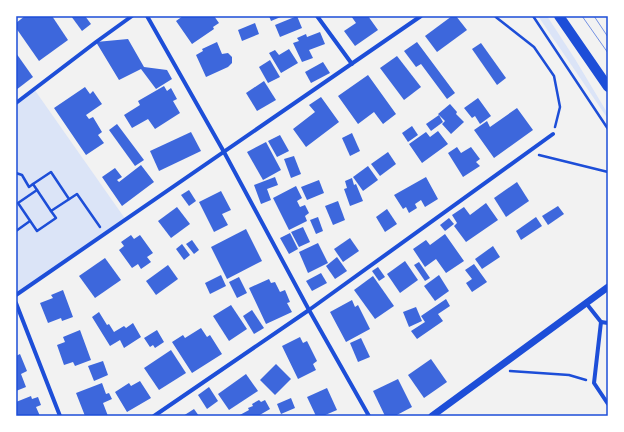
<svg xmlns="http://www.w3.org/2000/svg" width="624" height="432" font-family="'IBM Plex Sans',sans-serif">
	<rect width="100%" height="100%" fill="#f2f2f2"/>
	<g fill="#dbe4f7">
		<polygon points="538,16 547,16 575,59 608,114 608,119"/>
		<polygon points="34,89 126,220 16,295 16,103"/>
	</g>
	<g fill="#3d67dc">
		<polygon points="25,16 52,16 68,40 39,61 16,28 16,23"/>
		<polygon points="71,16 85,16 91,24 82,31"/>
		<polygon points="183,16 214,16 219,23 213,27 214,29 192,44 176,21"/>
		<polygon points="269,16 283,16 271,21"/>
		<polygon points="297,16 302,28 280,37 275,25"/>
		<polygon points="351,16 368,16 378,30 355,46 344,31 356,23"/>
		<polygon points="452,16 456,16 467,30 437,52 425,36"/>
		<polygon points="255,23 259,34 242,41 238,30"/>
		<polygon points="320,32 325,44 309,50 313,58 302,62 293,43 299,41 297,38 306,34 307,37"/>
		<polygon points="128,39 144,67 167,70 172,79 156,89 141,69 119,80 96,42"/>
		<polygon points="217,42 222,54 228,53 232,57 232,63 228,67 206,77 196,55 203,51 202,49"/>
		<polygon points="417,42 455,93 447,99 421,64 416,67 404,51"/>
		<polygon points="481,43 506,78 497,85 472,49"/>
		<polygon points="289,49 298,63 281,73 269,53 275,50 279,55"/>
		<polygon points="16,53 33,77 16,90"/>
		<polygon points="397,56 421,87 404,100 380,68"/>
		<polygon points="270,60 280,77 268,83 259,67"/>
		<polygon points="323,62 330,73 311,83 305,72"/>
		<polygon points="368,75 396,114 383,124 374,112 358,124 338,96"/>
		<polygon points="264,81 276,100 257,111 246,93"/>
		<polygon points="164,86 167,91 171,88 177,99 173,101 180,113 155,129 148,119 132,128 124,115 140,105 138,101"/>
		<polygon points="85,87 90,94 93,91 102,104 86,115 89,119 93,117 102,132 98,135 104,143 86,155 54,108"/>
		<polygon points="321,97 339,122 306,147 293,129 315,112 309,105"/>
		<polygon points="478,98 491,116 480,124 475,116 472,118 464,108"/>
		<polygon points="450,104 457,112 456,114 464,122 451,134 442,124 445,121 438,114"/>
		<polygon points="517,108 533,130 494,158 474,130 487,121 490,127"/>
		<polygon points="439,115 443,122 431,131 426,124"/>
		<polygon points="117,124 144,160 135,166 109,130"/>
		<polygon points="412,126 418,135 408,142 402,133"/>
		<polygon points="438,131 448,144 422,163 409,144 426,132 430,137"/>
		<polygon points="191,132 201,151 159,171 150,151"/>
		<polygon points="352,133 360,151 350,156 342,138"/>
		<polygon points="280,135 289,151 277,157 268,141"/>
		<polygon points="266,142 281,170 263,180 247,152"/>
		<polygon points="457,147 461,153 471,147 480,159 476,162 480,166 463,177 448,153"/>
		<polygon points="388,152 396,164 380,176 371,164"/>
		<polygon points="294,156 301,174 291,178 284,159"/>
		<polygon points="141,165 154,182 122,206 102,177 115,168 122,177 117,180 119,182"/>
		<polygon points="368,166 378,180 363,191 353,177"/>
		<polygon points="275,177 278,185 267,189 271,200 261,204 254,185"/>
		<polygon points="426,177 438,199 425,207 421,200 415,204 417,208 409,213 406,207 403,209 394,195"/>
		<polygon points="352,178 354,185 356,184 363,201 350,206 344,189 347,188 345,181"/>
		<polygon points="319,180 324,193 307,200 301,187"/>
		<polygon points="517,182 529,201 506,217 494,198"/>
		<polygon points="296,186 302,198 297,201 300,207 305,205 309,213 305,216 307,221 289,230 273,198"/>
		<polygon points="189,190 196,201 189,206 181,195"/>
		<polygon points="221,191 231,210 222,214 228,225 214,232 199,202"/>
		<polygon points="338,201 345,220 333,225 325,206"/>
		<polygon points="486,203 498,220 466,242 454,226 457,223 452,215 464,207 470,215"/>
		<polygon points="558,206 564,214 548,225 542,216"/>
		<polygon points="177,207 190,224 171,238 158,221"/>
		<polygon points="387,209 397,224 385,232 376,217"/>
		<polygon points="318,217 323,231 316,234 310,220"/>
		<polygon points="536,217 542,226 521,240 516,231"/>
		<polygon points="449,218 454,224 445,231 440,225"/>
		<polygon points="303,227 310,242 299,247 291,232"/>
		<polygon points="246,229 262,261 227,279 211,247"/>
		<polygon points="290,233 298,249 289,254 280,238"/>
		<polygon points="445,234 464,261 446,273 436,259 425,267 413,249 426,240 430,245"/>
		<polygon points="131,235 134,239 140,235 153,253 147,257 151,262 141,269 138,264 132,268 119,250 124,246 121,242"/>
		<polygon points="350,238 359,251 343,262 334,249"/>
		<polygon points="192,240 199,250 194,254 186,244"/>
		<polygon points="318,243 328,263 308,273 299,252"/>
		<polygon points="182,244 190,255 184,260 176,249"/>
		<polygon points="493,246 500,257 482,269 475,259"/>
		<polygon points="337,257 347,271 335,279 326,266"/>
		<polygon points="105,258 121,280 95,298 79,276"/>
		<polygon points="405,261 418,280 400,293 387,274"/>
		<polygon points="419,262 430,278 425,281 414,265"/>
		<polygon points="474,264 487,282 472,292 466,283 472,279 465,270"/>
		<polygon points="168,265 178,279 156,295 146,281"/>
		<polygon points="378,267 385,277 379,281 372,271"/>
		<polygon points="321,273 327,283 312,291 306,281"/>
		<polygon points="221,275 226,286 210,294 205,283"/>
		<polygon points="439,275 449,291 435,301 424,286"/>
		<polygon points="373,276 394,306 375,319 354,290"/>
		<polygon points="239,277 247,293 237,298 229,282"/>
		<polygon points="269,279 271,283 275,282 280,292 285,290 290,302 287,303 292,312 266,324 249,288"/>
		<polygon points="63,290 73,317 62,321 61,318 48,323 40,303 53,298 51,295"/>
		<polygon points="446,299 450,306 438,314 443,321 417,339 411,331 425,322 421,316"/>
		<polygon points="352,300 355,307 358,305 370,329 346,342 330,312"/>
		<polygon points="231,305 247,329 229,341 213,316"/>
		<polygon points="416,307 422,321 409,327 403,312"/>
		<polygon points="252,310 264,328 254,334 243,316"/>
		<polygon points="99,312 107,325 109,324 114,332 124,326 126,328 133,323 141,337 124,348 120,340 110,346 92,317"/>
		<polygon points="201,328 207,337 210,335 222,354 192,373 172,342 183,335 185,338"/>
		<polygon points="80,330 91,360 75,366 73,362 64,365 57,345 65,342 63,337"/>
		<polygon points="157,330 164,342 155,348 153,345 150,347 144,338"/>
		<polygon points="300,337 303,343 307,341 317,361 313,364 316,370 298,379 282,346"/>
		<polygon points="361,338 370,357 358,362 350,343"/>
		<polygon points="171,350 186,373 159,390 144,368"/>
		<polygon points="20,354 27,371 21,374 26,387 16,391 16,356"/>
		<polygon points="431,359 447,382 424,398 408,375"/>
		<polygon points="103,361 108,375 94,381 88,366"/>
		<polygon points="276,364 291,379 275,395 260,380"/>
		<polygon points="246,374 258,391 229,410 218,394"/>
		<polygon points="398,379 412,407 395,416 385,416 373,391"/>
		<polygon points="140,381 151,398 127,412 115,392 129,383 131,386"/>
		<polygon points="102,383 106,394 109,393 112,399 103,403 108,416 85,416 76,393"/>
		<polygon points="209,387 218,401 207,409 198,395"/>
		<polygon points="327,388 337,410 323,416 316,416 307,397"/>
		<polygon points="31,396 32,399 38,397 41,405 36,407 40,416 16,416 16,402"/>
		<polygon points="291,398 295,408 281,414 277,404"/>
		<polygon points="259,400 261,402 265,400 270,409 258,416 238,416 249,410 248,408 253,406 252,404"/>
		<polygon points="194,409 199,416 183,416"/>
	</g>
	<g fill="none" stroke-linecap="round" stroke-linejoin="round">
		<g stroke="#1d4ed8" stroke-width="2.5">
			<polyline points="495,16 497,18 534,47 554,76 560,107 555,127"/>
			<polyline points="533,16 608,129"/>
			<polyline points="539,155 608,172"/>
			<polyline points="16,173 22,175 29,187 33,184 51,211 77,194 100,227"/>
			<polyline points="33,184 51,172 69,199"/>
			<polyline points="37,190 18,203 37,231 56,218 51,211"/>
			<polyline points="16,231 30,221"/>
			<polyline points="510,371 569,375 586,380"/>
		</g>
		<g stroke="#1d4ed8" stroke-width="4">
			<polyline points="147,16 224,152 309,310 369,416"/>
			<polyline points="317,16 352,64"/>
			<polyline points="16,103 96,42 132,16"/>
			<polyline points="16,295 421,16"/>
			<polyline points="16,303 60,416"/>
			<polyline points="586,303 601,322 594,383 608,404"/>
			<polyline points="601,322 608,323"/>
			<polyline points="154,416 309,310 553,134"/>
		</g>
		<polyline stroke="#1d4ed8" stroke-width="7" points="432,416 608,287"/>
		<polyline stroke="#1d4ed8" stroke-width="10" points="559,16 608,87"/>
		<g stroke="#7290e2" stroke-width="1">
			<polyline points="582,16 608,53"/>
			<polyline points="594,16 608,37"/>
		</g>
	</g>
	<rect width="624" height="432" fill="none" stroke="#ffffff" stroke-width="34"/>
	<rect x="17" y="17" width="590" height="398" fill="none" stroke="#1d4ed8" stroke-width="1.5"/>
</svg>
